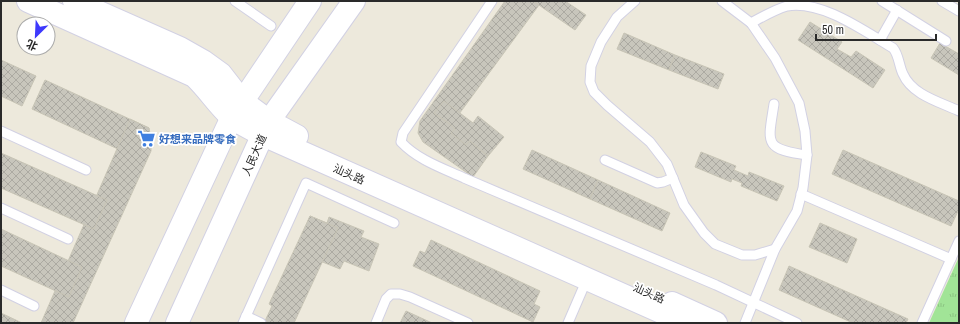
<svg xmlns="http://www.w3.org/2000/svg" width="960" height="324" font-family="'Archivo Narrow','Noto Sans SC',sans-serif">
	<defs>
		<pattern id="park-tufts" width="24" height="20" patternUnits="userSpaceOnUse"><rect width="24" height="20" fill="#a1e497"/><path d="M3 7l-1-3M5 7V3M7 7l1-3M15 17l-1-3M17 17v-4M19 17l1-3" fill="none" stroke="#8bc482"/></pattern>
		<pattern id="building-cross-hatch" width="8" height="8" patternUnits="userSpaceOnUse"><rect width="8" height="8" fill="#c8c6bc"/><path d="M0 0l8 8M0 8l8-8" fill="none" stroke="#acaaa2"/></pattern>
	</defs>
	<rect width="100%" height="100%" fill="#ede9dc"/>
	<polygon fill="url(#park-tufts)" points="959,257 959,323 929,323"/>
	<g fill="url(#building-cross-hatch)" stroke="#c8c5b6">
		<polygon points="505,1 542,1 451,125 488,156 473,177 423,142 418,133 420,121"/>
		<polygon points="533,1 565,1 586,15 575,30"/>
		<polygon points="810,22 842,42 837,49 851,57 856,51 885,70 873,88 798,40"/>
		<polygon points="624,33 675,55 669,70 617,49"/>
		<polygon points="940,43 959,54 959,75 931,58"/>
		<polygon points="675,55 724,74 718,89 669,70"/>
		<polygon points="1,60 36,76 22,106 1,96"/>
		<polygon points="45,80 149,128 135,157 32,109"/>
		<polygon points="444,101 473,123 478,116 504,137 488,156 470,141 466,145 451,133 455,129 451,125 434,113"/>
		<polygon points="130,119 149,128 151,139 151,151 73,323 41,323"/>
		<polygon points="532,150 598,180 590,199 523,169"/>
		<polygon points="843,150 959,201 959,209 951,226 832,174"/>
		<polygon points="701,152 736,166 734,170 748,176 749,172 784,186 777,201 741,186 742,183 732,179 731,182 695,167"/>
		<polygon points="1,153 107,200 94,229 1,188"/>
		<polygon points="598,180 670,213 662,231 590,199"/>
		<polygon points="310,216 327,223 329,217 364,231 361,237 379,244 369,271 344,261 340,269 320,261 324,252 300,242"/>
		<polygon points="310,216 338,228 294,323 268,323 265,321 272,306 269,304"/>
		<polygon points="820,223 857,239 847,263 809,247"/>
		<polygon points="1,229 82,267 69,297 1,266"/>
		<polygon points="431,240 540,291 534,304 540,307 533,322 413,266 420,251 425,253"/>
		<polygon points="789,266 908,319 906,323 853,323 779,290"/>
		<polygon points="406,311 432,323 400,323"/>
		<polygon points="1,313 22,323 1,323"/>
	</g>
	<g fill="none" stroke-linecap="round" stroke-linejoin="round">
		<defs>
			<g id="lane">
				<polyline points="235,1 271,26"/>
				<path d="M492,1L403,133L401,142C418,160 442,168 464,178L716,285L797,323"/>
				<polyline points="635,1 617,17 601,42 591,66 590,82 594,92 607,105 650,142 667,164 684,205 704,233 715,244 742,255 755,255 775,249"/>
				<polyline points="722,1 751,23 775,58 799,103 805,131 807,155 803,188 797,211 775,249 745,323"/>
				<polyline points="882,1 946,41"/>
				<polyline points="942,1 959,11"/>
				<path d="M751,23C762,17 774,10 787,6C822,0 864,31 893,48C899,55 899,66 903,74C912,95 940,102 959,111"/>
				<polyline points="880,40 897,10"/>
				<path d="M774,104C768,143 763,149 807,155"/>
				<polyline points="1,131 86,170"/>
				<polyline points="605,160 657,183 663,182 673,178"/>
				<polyline points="801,194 951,259"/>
				<polyline points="1,208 68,239"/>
				<polyline points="1,290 34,306"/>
				<polyline points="246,316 261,323"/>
				<polyline points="243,323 306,183 394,223"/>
				<polyline points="376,323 386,299 391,294 400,294 410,297 468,323"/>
				<polyline points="568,323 587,279"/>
				<polyline points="922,323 959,241"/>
			</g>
			<g id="secondary">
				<path d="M28,1L194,76C207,88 217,104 230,116C239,124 252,129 263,135L686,323"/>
				<polyline points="74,1 180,48 203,61 221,74 242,101 269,121 297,136"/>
				<polyline points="672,303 716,323"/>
				<polyline points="136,323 232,117 310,1"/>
				<polyline points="177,323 269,121 354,1"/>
			</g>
		</defs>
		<use href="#lane" stroke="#d2d1e3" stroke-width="11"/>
		<use href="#secondary" stroke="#d2d1e3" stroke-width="24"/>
		<use href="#lane" stroke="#fff" stroke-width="9"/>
		<use href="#secondary" stroke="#fff" stroke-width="22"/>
	</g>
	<defs>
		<symbol id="supermarket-bare" viewBox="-9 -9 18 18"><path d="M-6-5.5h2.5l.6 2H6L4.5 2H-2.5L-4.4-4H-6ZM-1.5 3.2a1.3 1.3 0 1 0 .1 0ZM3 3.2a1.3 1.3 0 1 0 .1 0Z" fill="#3f7fe0" stroke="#fff" stroke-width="2.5" paint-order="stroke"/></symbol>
	</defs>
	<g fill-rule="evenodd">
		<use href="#supermarket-bare" x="134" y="126" width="25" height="25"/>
	</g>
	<g text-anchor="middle" stroke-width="3.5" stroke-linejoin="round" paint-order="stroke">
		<g font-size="11" font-weight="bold" fill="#366cbe" stroke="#fff" text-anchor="start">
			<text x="159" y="143">好想来品牌零食</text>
		</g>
		<g font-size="11" fill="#2a2a2a" stroke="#fff">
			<text transform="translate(254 155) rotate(-66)" y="4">人民大道</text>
			<text transform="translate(349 174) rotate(24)" y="4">汕头路</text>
			<text transform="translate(649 293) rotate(24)" y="4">汕头路</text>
		</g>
	</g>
	<rect width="960" height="324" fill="none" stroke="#2a2a2a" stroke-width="4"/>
	<g transform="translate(36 36) rotate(204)"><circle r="19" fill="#ffffff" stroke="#aaaaaa"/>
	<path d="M0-3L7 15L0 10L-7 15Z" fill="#3e39fd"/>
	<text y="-6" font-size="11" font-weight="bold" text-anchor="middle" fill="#2a2a2a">北</text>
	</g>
	<path d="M816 34v6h120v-6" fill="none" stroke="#2a2a2a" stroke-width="2"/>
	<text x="822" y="34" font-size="12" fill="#2a2a2a" stroke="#ffffff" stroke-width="3" paint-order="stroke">50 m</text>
</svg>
